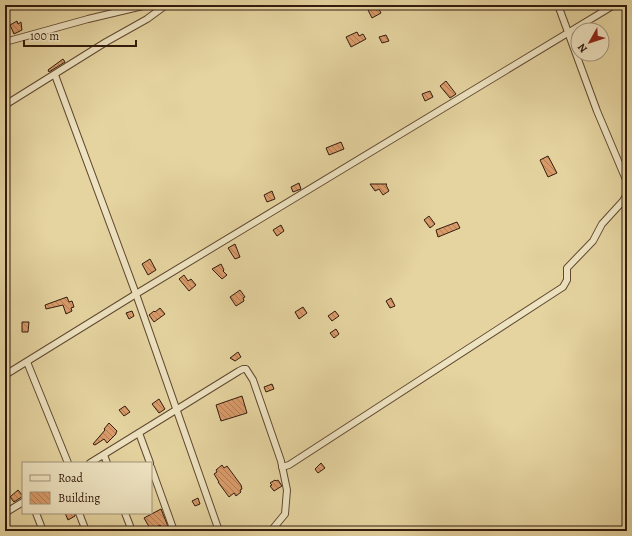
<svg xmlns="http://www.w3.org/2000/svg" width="632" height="536" font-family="Alegreya,serif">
	<defs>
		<pattern id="building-back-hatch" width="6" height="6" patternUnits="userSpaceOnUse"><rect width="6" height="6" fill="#da9b6a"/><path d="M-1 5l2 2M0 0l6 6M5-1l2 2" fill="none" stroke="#b17e56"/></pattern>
	</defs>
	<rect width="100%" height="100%" fill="#e5d4a0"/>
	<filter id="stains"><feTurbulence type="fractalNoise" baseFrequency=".005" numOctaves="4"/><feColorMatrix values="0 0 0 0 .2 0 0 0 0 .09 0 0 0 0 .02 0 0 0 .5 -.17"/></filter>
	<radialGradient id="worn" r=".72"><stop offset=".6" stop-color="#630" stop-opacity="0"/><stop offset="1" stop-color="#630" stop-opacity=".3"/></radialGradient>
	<g fill="url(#building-back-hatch)" stroke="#331b0d">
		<polygon points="377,5 381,13 372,18 368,10"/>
		<polygon points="17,21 18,24 21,22 22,30 14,34 10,25"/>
		<polygon points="357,32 359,36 363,34 366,39 351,47 346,37"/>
		<polygon points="386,35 389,41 382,43 379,37"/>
		<polygon points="63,59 65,62 49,72 48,70"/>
		<polygon points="446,81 456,94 450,98 440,86"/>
		<polygon points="430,91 433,97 425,101 422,94"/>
		<polygon points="341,142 344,149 329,155 326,148"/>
		<polygon points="548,156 557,173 548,177 540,160"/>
		<polygon points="299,183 301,189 293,192 291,187"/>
		<polygon points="370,184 387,184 386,185 389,191 383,195 379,189 375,191"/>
		<polygon points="272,191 275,199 267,202 264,195"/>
		<polygon points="429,216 435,224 430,228 424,220"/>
		<polygon points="457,222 460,228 438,237 436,230"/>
		<polygon points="281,225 284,231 277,236 273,230"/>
		<polygon points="235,244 240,257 235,259 228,248"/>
		<polygon points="150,259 156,270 148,275 142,264"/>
		<polygon points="221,264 224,270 223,271 227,275 222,279 212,269"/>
		<polygon points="184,275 188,281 191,279 196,285 189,291 179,279"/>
		<polygon points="240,290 245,297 243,298 244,301 236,306 230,297"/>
		<polygon points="67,297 69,302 72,301 74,307 71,308 72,311 66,314 63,305 46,309 45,305"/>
		<polygon points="391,298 395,306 390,308 386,301"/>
		<polygon points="303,307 307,313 299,319 295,312"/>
		<polygon points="160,308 165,314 154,322 149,315 154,311 155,312"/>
		<polygon points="132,311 134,316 129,319 126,313"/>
		<polygon points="335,311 339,316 332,321 328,316"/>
		<polygon points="22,322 29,322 28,332 22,332"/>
		<polygon points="336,329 339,334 334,338 330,333"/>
		<polygon points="238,352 241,357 235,361 230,358"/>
		<polygon points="272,384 274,389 266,392 264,387"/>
		<polygon points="242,396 247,413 221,421 216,405"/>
		<polygon points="159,399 165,409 159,413 152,404"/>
		<polygon points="125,406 130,412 124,416 119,410"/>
		<polygon points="109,423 117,431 116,433 116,434 107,443 104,439 95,445 93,444 105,430 104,429"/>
		<polygon points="321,463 325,468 318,473 315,469"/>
		<polygon points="222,465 224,468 227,466 241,485 242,489 240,490 241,492 236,496 234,493 229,497 218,482 219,482 214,474 217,472 216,470"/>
		<polygon points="275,480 276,481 278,480 282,486 274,491 270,486 272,485 270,483"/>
		<polygon points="18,490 23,496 14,502 10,497"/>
		<polygon points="198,498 200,504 195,506 192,501"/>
		<polygon points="161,509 169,529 164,531 160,525 151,530 144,518"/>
		<polygon points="65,513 75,513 75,516 68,520"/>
	</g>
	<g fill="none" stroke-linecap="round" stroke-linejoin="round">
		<defs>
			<g id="street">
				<polyline points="558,5 597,111 627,182"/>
				<polyline points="5,42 88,19 147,5"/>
				<polyline points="55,75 136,294 219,531"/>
				<polyline points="5,105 106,42 147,19 166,5"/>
				<polyline points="27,362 68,463"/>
				<polyline points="5,375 136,294 614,5"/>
				<polyline points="139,433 150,463"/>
				<polyline points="104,455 107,463"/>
				<polyline points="90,463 239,371 243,369 246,369 253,380 281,461 287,490 285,514 271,531"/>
				<polyline points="151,467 174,531"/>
				<polyline points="282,467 289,465 563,287 567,280 567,268 593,241 602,224 623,201 627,194"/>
				<polyline points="5,513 23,502"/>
				<polyline points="36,513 43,531"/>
				<polyline points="79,513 86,531"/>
				<polyline points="125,513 132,531"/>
			</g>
		</defs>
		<use href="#street" stroke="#604932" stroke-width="8"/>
		<use href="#street" stroke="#eee3c1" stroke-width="6"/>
	</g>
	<rect width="632" height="536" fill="none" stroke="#e5d4a0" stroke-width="20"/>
	<rect x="6" y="6" width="620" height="524" fill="none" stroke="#331b0d" stroke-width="2"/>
	<rect x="10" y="10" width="612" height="516" fill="none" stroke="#331b0d"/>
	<rect x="22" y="462" width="130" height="52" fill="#eee3c1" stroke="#a39379"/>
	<rect x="30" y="475" width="20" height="6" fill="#eee3c1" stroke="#a39379"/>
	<text x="58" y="482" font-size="12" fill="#331b0d">Road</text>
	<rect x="30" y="492" width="20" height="12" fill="url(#building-back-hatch)" stroke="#a39379"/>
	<text x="58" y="502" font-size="12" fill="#331b0d">Building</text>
	<g transform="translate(590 42) rotate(231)"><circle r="19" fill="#eee3c1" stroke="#a39379"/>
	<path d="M0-3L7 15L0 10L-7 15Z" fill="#8f2418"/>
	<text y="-6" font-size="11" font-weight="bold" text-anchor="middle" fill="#331b0d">N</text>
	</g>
	<path d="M24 40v6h112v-6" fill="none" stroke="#331b0d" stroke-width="2"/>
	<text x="30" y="40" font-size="12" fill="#331b0d" stroke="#eee3c1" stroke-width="3" paint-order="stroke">100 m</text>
	<rect width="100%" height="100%" filter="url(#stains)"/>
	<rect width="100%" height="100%" fill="url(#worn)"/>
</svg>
